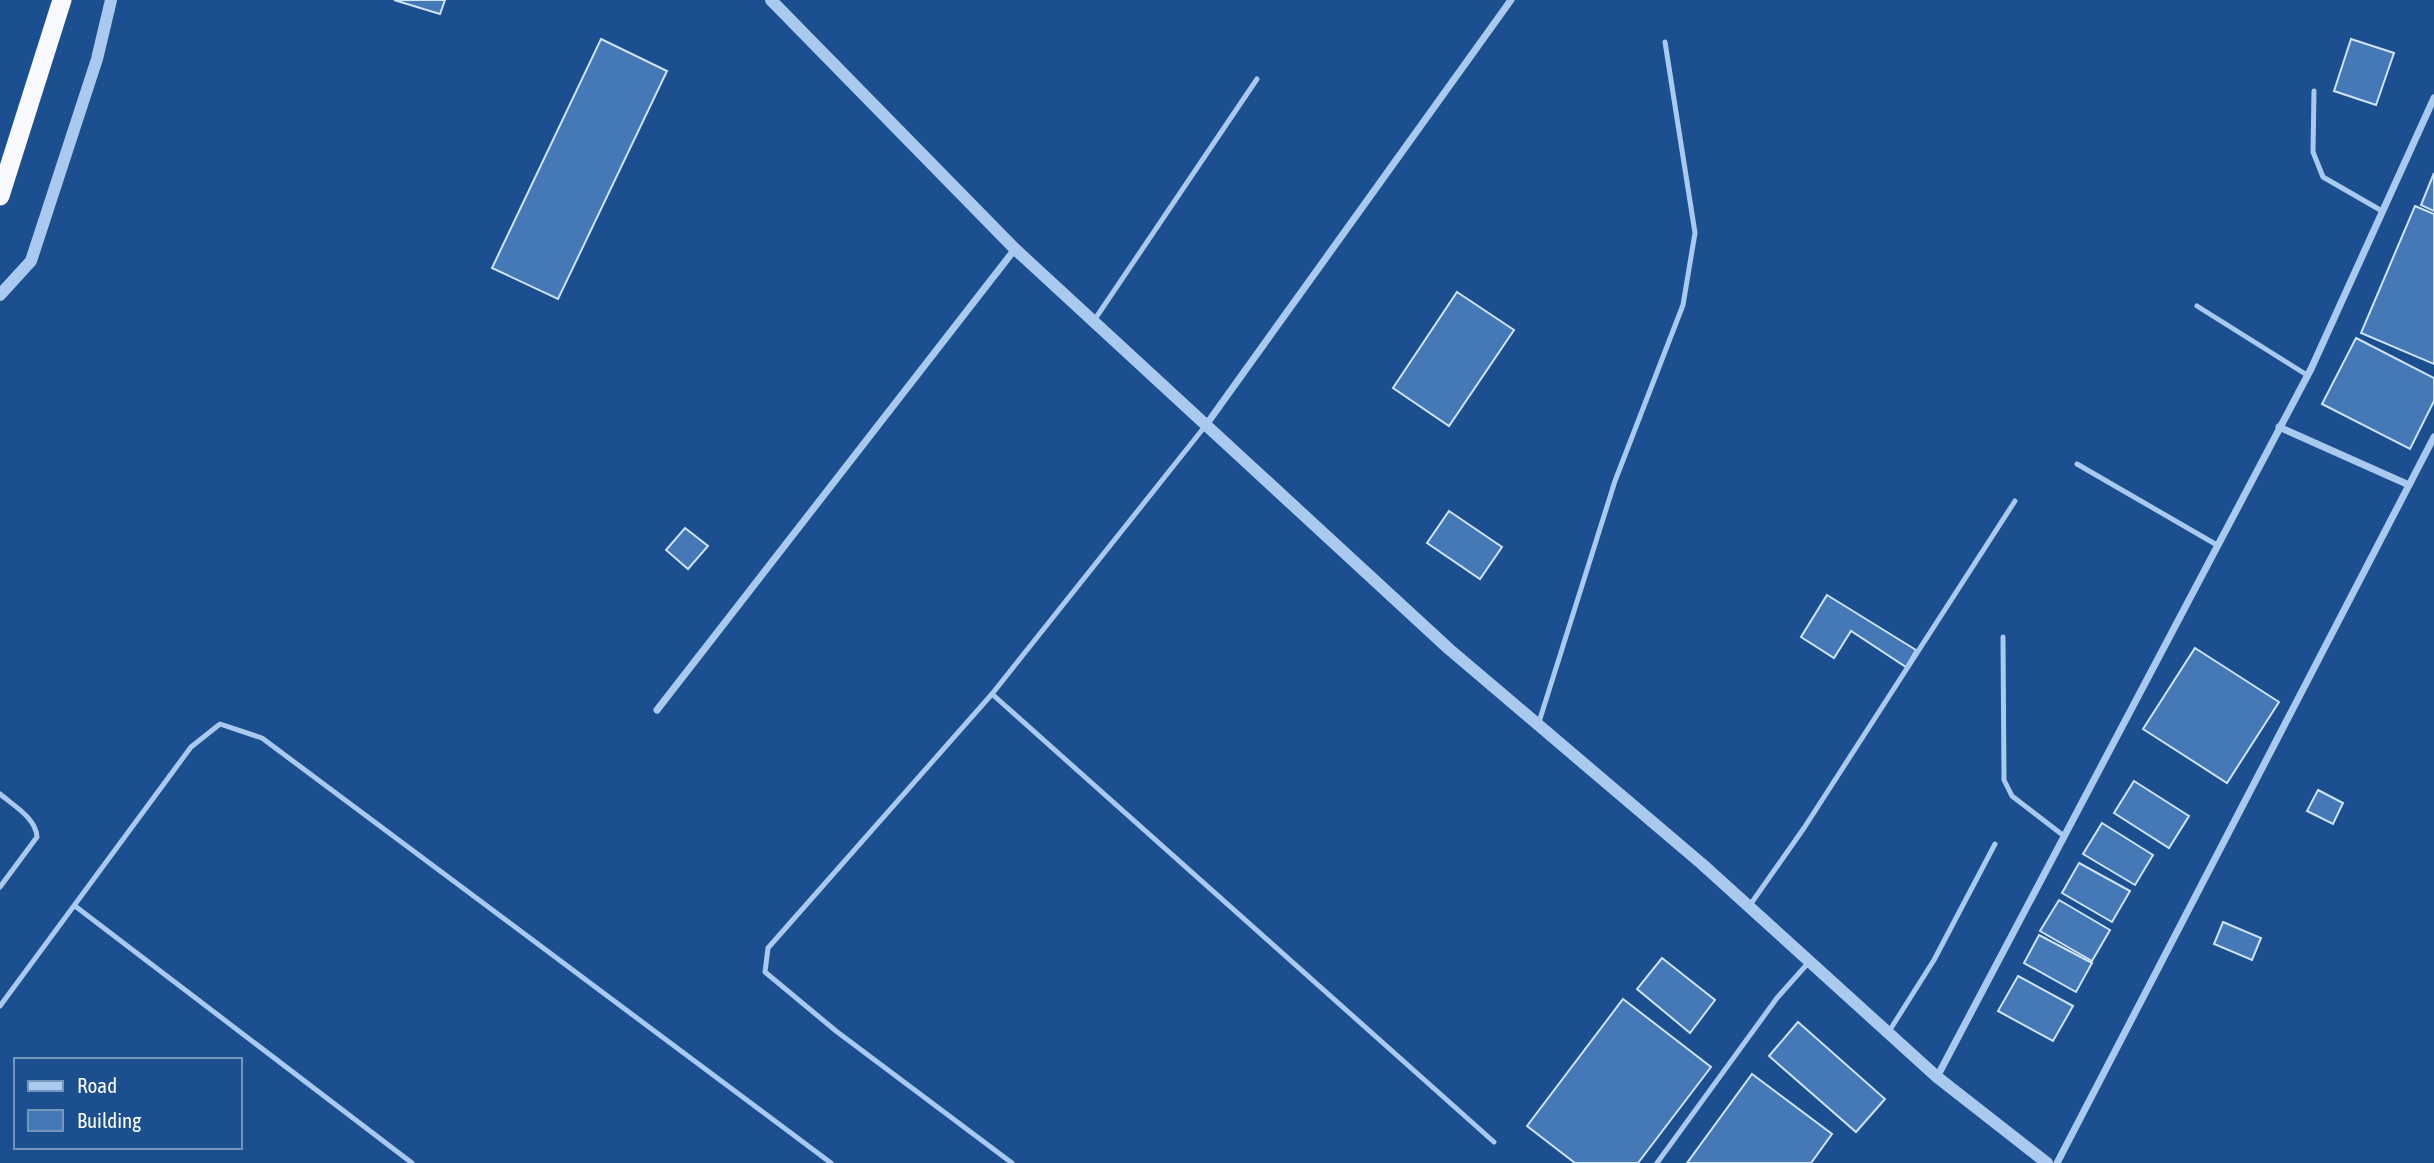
<svg xmlns="http://www.w3.org/2000/svg" width="2434" height="1163" font-family="'Asap Condensed',sans-serif">
	<rect width="100%" height="100%" fill="#1b4f8f"/>
	<g fill="#4478b7" stroke="#cfe3fa" stroke-width="2">
		<polygon points="394,0 445,0 440,14"/>
		<polygon points="601,39 667,71 558,299 492,268"/>
		<polygon points="2351,39 2394,53 2376,105 2334,91"/>
		<polygon points="2434,173 2434,211 2421,205"/>
		<polygon points="2415,206 2434,214 2434,364 2361,333"/>
		<polygon points="1457,292 1514,330 1449,426 1393,388"/>
		<polygon points="2356,338 2434,378 2434,401 2410,449 2322,404"/>
		<polygon points="1449,511 1502,547 1480,579 1427,543"/>
		<polygon points="685,528 708,546 688,569 666,550"/>
		<polygon points="1827,595 1916,650 1906,667 1851,631 1834,658 1801,637"/>
		<polygon points="2195,648 2279,702 2227,783 2143,729"/>
		<polygon points="2134,781 2189,816 2169,848 2114,813"/>
		<polygon points="2318,790 2343,803 2333,824 2307,811"/>
		<polygon points="2102,823 2153,855 2135,885 2083,854"/>
		<polygon points="2079,863 2130,891 2112,922 2062,893"/>
		<polygon points="2059,900 2110,930 2092,961 2040,931"/>
		<polygon points="2223,922 2261,938 2252,960 2214,944"/>
		<polygon points="2039,935 2092,963 2076,992 2024,963"/>
		<polygon points="1662,958 1715,1000 1690,1033 1637,989"/>
		<polygon points="2018,976 2073,1006 2053,1041 1998,1011"/>
		<polygon points="1623,999 1711,1067 1638,1163 1575,1163 1527,1126"/>
		<polygon points="1798,1022 1885,1099 1856,1132 1769,1056"/>
		<polygon points="1752,1074 1832,1134 1811,1163 1687,1163"/>
	</g>
	<g fill="none" stroke-linecap="round" stroke-linejoin="round">
		<g stroke="#a9c9ee" stroke-width="5">
			<polyline points="2314,91 2313,152 2323,177 2382,211"/>
			<polyline points="2197,306 2307,375"/>
			<polyline points="1093,322 1257,79"/>
			<polyline points="2077,464 2217,545"/>
			<polyline points="2003,637 2004,780 2012,796 2064,836"/>
			<polyline points="992,694 1494,1142"/>
			<polyline points="1539,722 1615,481 1683,305 1695,233 1665,42"/>
			<path d="M0,794C14,806 36,818 37,837L0,887"/>
			<polyline points="1750,905 1804,828 2015,501"/>
			<polyline points="75,906 412,1163"/>
			<polyline points="0,1006 191,747 220,724 262,738 831,1163"/>
			<polyline points="1888,1033 1934,960 1995,844"/>
			<polyline points="1012,1163 836,1031 765,972 768,948 992,694 1206,425"/>
			<polyline points="1657,1163 1777,998 1809,962"/>
		</g>
		<g stroke="#a9c9ee" stroke-width="7">
			<polyline points="1206,425 1511,0"/>
			<polyline points="2279,427 2409,485"/>
			<polyline points="657,710 1015,249"/>
			<polyline points="1937,1077 2311,369 2434,98"/>
			<polyline points="2057,1163 2434,437"/>
		</g>
		<g stroke="#a9c9ee" stroke-width="12">
			<polyline points="771,0 1015,249 1449,649 1702,864 1937,1077 2047,1163"/>
			<polyline points="0,295 31,261 97,59 111,0"/>
		</g>
		<polyline stroke="#f8faff" stroke-width="19" points="0,196 62,0"/>
	</g>
	<rect x="14" y="1058" width="228" height="91" fill="#1b4f8f" stroke="#7695bc" stroke-width="2"/>
	<rect x="28" y="1081" width="35" height="10" fill="#a9c9ee" stroke="#7695bc" stroke-width="2"/>
	<text x="77" y="1093" font-size="21" fill="#ffffff">Road</text>
	<rect x="28" y="1110" width="35" height="21" fill="#4478b7" stroke="#7695bc" stroke-width="2"/>
	<text x="77" y="1128" font-size="21" fill="#ffffff">Building</text>
</svg>
